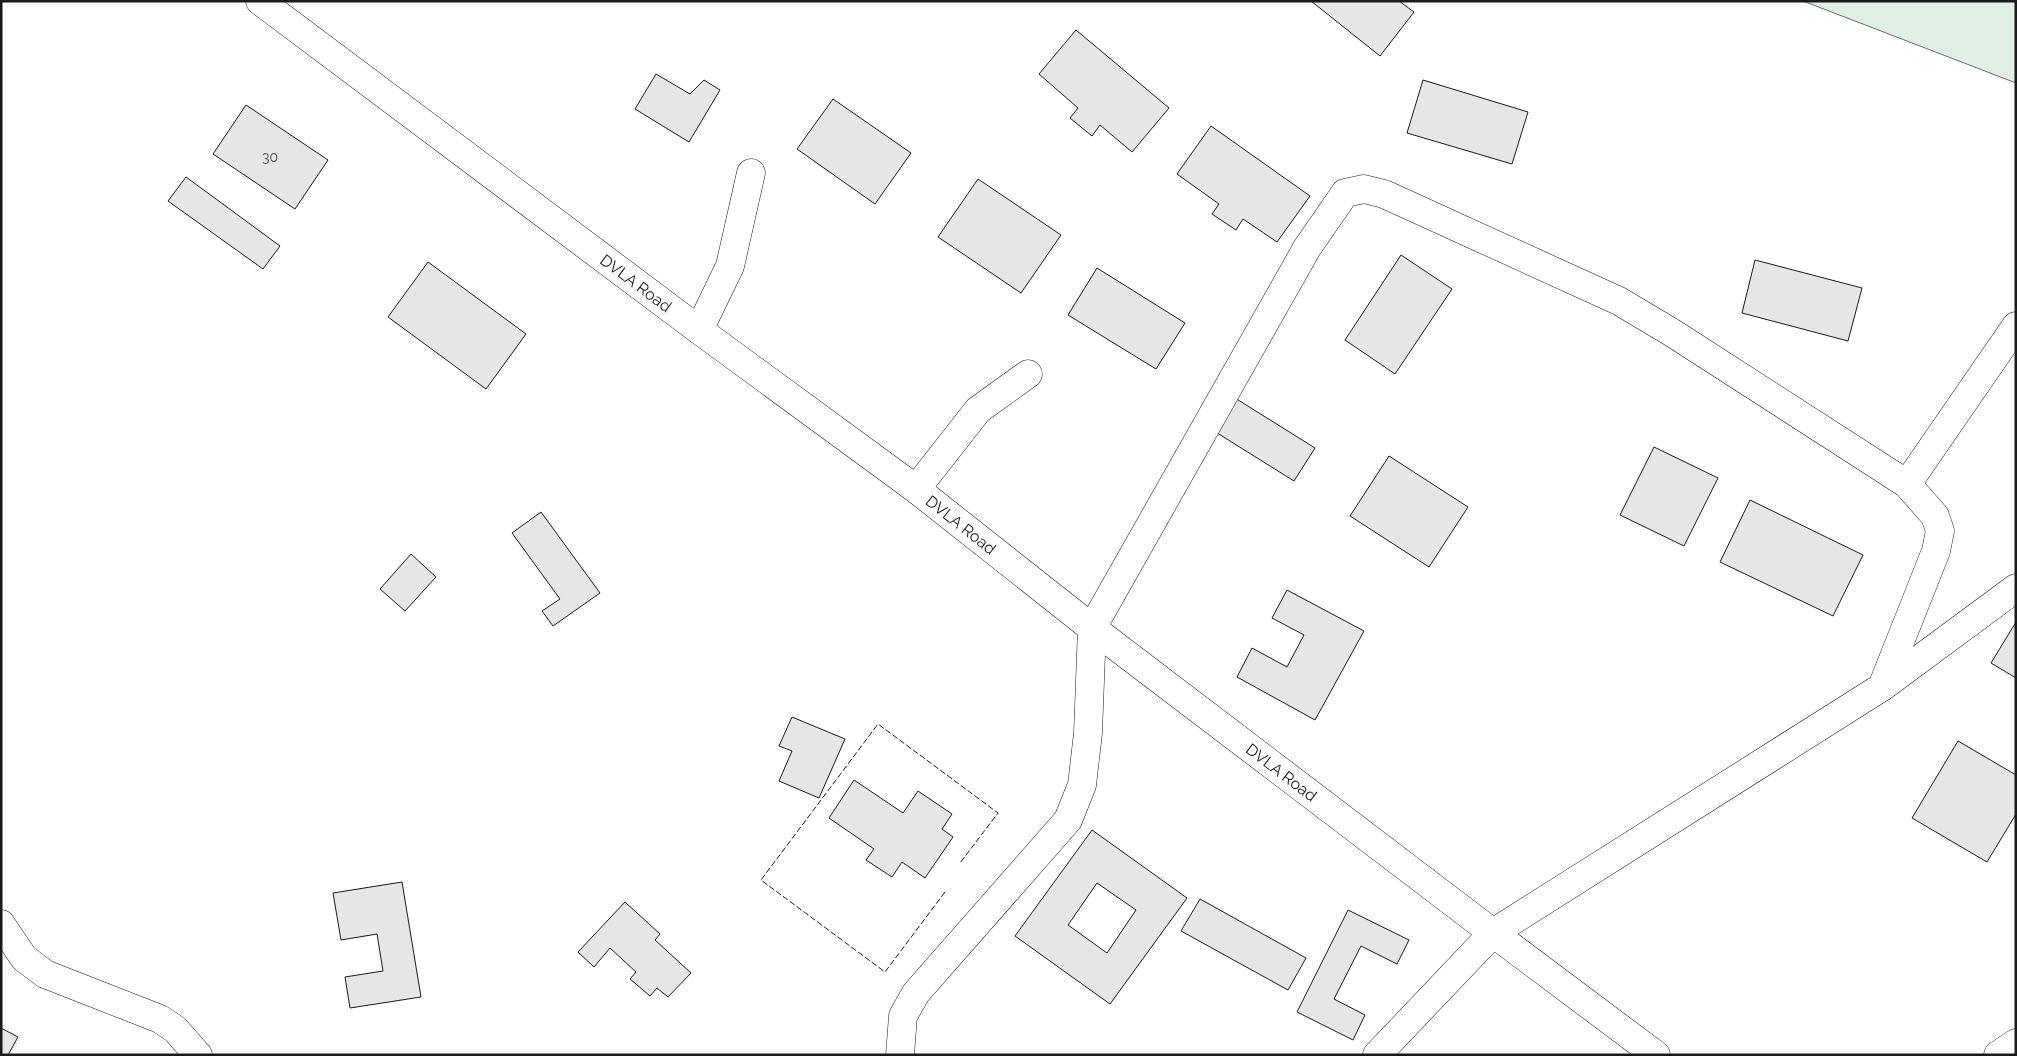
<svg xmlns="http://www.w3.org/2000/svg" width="2017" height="1056" font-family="Raleway,sans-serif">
	<rect width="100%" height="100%" fill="#fff"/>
	<polygon fill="#e0efe3" stroke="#6a6a6a" points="1803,1 2016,1 2016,83"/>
	<g fill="#e6e6e6" stroke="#1a1a1a" fill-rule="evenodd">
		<polygon points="1311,1 1399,1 1414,12 1380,56"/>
		<polygon points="1076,30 1169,108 1132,152 1100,125 1092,136 1070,118 1078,108 1039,74"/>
		<polygon points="656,74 690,94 704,80 720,90 689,142 635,109"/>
		<polygon points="1423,80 1528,112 1512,164 1407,133"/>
		<polygon points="833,99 911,153 875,204 797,149"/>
		<polygon points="246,105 328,160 295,209 213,154"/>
		<polygon points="1211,126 1310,196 1277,242 1243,219 1236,230 1212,214 1219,204 1177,174"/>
		<polygon points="186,177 280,246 263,269 168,201"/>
		<polygon points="978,179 1061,235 1021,293 938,237"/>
		<polygon points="1401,255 1452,289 1395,374 1345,340"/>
		<polygon points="1755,260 1862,288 1848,341 1742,313"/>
		<polygon points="428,262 526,334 486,389 388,317"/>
		<polygon points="1097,268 1185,323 1156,369 1068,315"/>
		<polygon points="1235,398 1315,448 1294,481 1214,431"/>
		<polygon points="1654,447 1718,478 1684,546 1620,515"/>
		<polygon points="1389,456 1468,507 1429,567 1350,516"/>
		<polygon points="1750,500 1863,555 1833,616 1720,562"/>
		<polygon points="541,512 600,593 553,626 542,611 560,599 512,533"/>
		<polygon points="411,554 436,577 405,611 380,589"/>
		<polygon points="1287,590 1364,631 1315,720 1237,677 1252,648 1287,667 1304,635 1272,618"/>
		<polygon points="2016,622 2016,678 1991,663"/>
		<polygon points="792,717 845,739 819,798 779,781 792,751 779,746"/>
		<polygon points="1958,741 2016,775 2016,814 1987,862 1912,818"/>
		<polygon points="854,780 903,813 918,791 952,814 942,829 953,837 925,878 902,862 892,877 866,860 874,849 829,818"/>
		<path d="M1092,830L1187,898L1110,1004L1015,936ZM1097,883L1136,910L1107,953L1068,925Z"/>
		<polygon points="402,882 421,997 350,1008 345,977 383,971 377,934 341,940 333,893"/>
		<polygon points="1200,899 1306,958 1288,990 1181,931"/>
		<polygon points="625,902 660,934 655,940 691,973 668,997 657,988 650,996 630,979 636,972 610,948 594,967 578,952"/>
		<polygon points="1348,910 1409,940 1397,964 1361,946 1334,999 1365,1015 1353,1040 1297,1012"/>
		<polygon points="1,1028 18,1037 8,1055 1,1055"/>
	</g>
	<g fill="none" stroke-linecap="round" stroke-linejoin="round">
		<defs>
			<g id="minor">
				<polyline points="699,330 730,266 751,173"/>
				<polyline points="1907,484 2016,326"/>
				<polyline points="916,489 978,410 1028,374"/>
				<polyline points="1882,687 2016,588"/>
				<polyline points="1,924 24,958 45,974 160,1019 175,1029 198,1055"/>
				<polyline points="900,1055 903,1016 916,993 1068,820 1082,785 1088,733 1092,628 1307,248 1345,193 1364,189 1384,194 1619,301 1671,332 1907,484 1935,516 1940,531 1936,551 1882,687 1493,933 1377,1055"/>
				<polyline points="1998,1055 2016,1043"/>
			</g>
			<g id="tertiary">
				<path id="s1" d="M260,1L699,330L916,489L1092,628L1493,933L1656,1055"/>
			</g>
		</defs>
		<use href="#minor" stroke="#1a1a1a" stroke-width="29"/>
		<use href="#tertiary" stroke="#1a1a1a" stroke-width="29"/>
		<use href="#minor" stroke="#fff" stroke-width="28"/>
		<use href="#tertiary" stroke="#fff" stroke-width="28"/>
		<polyline stroke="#1a1a1a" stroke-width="1" stroke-dasharray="6 2.5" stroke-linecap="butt" points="945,892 885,972 761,880 878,724 998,813 960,863"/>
	</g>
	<g text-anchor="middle" stroke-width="4" stroke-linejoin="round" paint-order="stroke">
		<g font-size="14" fill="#4d4d4d">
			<text x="270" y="162">30</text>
		</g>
		<g font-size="16" fill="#1a1a1a" stroke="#fff">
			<text dy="6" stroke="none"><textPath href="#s1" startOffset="470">DVLA Road</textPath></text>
			<text dy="6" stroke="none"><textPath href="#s1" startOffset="875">DVLA Road</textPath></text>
			<text dy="6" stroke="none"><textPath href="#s1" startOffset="1280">DVLA Road</textPath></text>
		</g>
	</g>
	<rect width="2017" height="1056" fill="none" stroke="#1a1a1a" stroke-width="5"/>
</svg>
